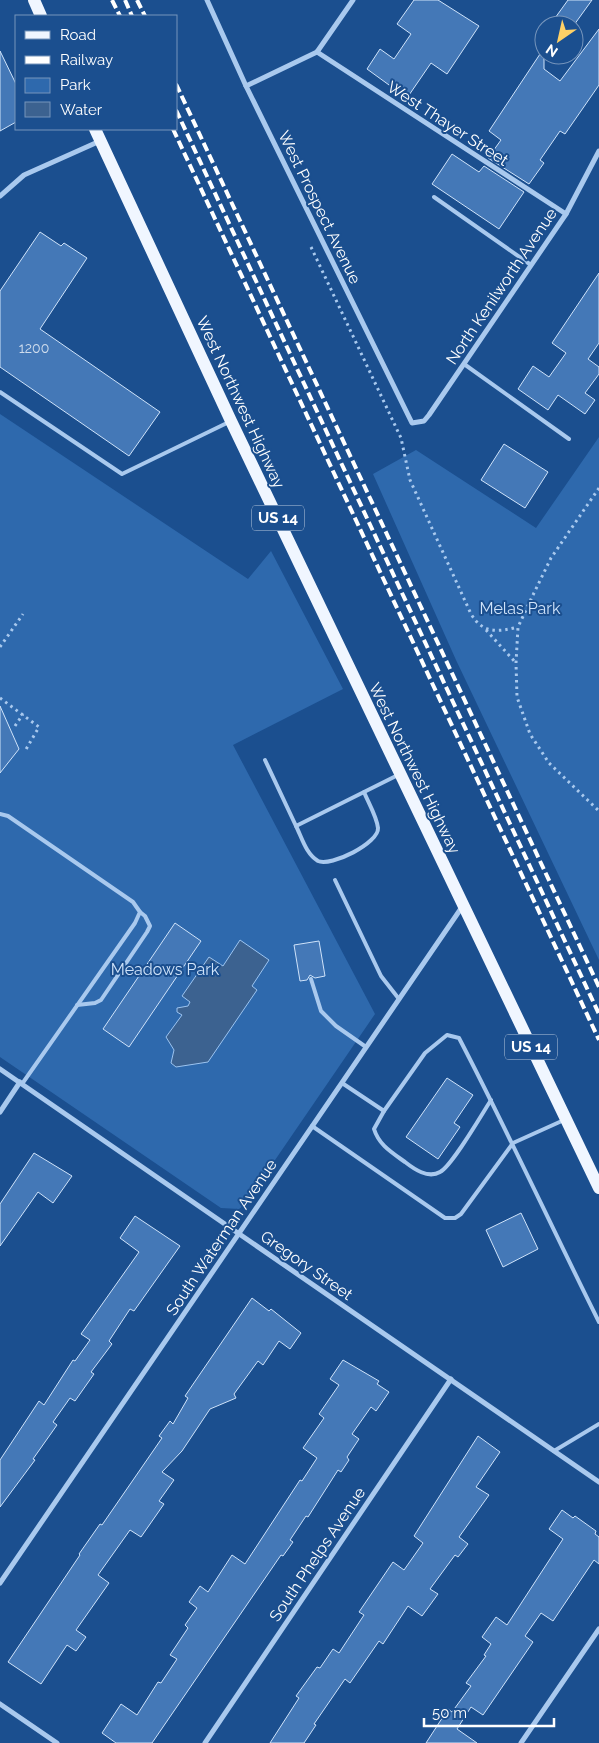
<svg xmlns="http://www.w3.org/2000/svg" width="599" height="1743" font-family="Raleway,sans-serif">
	<rect width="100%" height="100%" fill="#1b4f8f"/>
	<g fill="#2e69ad">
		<polygon points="0,414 248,579 271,551 343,689 233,745 375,1014 245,1204 239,1209 221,1208 0,1057"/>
		<polygon points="599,437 599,960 456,660 373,474 416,450 536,528"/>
	</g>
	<polygon fill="#3c6290" stroke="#9cc4f0" points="240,940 269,960 252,986 257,990 208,1062 176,1067 171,1063 174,1050 166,1037 182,1015 177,1012 177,1008 188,1006 190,1002 182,996 209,957 223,966"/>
	<g fill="#4478b7" stroke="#cfe3fa">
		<polygon points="414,0 438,0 479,26 447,74 431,63 407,98 367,69 380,49 394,59 411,34 397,24"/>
		<polygon points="568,0 592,0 574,25 550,25"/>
		<polygon points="599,29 599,85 565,134 560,131 540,160 544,163 529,184 488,158 501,140 489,131 544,48 544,69 560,81"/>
		<polygon points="0,51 16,84 16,122 0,131"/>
		<polygon points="452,154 479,172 484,166 524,192 499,229 432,184"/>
		<polygon points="40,232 61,246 64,243 87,258 40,329 160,412 129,456 0,367 0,291"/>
		<polygon points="599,273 599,343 588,359 599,367 599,374 585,393 595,400 585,414 558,395 548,410 518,389 533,366 549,377 566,353 552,343"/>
		<polygon points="504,444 548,472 525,508 481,480"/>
		<polygon points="0,706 19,749 0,773"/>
		<polygon points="175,923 201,941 129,1047 103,1029"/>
		<polygon points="319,941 325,976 315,978 310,975 307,980 300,981 294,945"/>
		<polygon points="447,1078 473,1095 454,1123 460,1127 438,1159 406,1137"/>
		<polygon points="34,1153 72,1176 53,1203 38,1192 0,1246 0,1204"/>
		<polygon points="521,1213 538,1249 503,1267 486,1230"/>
		<polygon points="135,1216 180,1246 134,1311 130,1309 109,1341 112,1344 91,1372 94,1374 75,1401 70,1398 53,1422 57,1425 33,1459 35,1460 0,1507 0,1460 39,1401 44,1405 73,1360 75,1361 90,1340 81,1334 139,1252 120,1238"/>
		<polygon points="252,1298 269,1311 271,1309 301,1333 290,1349 279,1341 263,1365 258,1361 234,1394 236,1398 210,1409 182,1451 162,1472 174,1480 159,1501 164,1504 141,1537 130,1530 98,1575 109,1583 76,1630 86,1637 76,1651 67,1645 41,1684 8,1662 80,1555 79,1554 100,1524 102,1525 162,1438 159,1436 170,1421 173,1424 188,1398 185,1396"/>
		<polygon points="343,1360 379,1381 377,1384 389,1392 376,1411 371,1407 352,1434 359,1439 347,1457 349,1460 341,1472 338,1470 308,1517 306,1516 290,1540 293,1542 283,1556 281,1555 152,1743 116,1743 102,1733 121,1704 137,1715 158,1682 161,1683 177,1659 170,1655 188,1628 185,1625 197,1608 189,1602 200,1586 208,1592 232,1555 245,1564 300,1480 302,1481 317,1458 303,1448 324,1418 319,1414 339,1385 330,1379"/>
		<polygon points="478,1436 500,1452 476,1487 489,1495 459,1537 468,1544 458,1557 455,1555 430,1589 438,1594 422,1616 408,1606 383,1644 379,1641 350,1683 345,1679 314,1724 316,1725 304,1743 270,1743 299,1698 296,1696 317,1667 320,1668 333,1649 339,1653 364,1615 359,1612 393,1562 404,1570 423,1543 414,1536"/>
		<polygon points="562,1510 573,1518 575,1516 596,1531 595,1534 599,1537 599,1564 594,1560 553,1621 541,1613 525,1636 533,1642 483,1715 471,1707 457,1729 477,1743 426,1743 448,1709 452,1712 471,1686 466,1683 486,1656 484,1655 491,1644 482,1637 496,1617 507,1625 563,1539 549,1529"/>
	</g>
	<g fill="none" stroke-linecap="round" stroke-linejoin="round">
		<g stroke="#a9c9ee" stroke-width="3" stroke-dasharray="2.5 4" stroke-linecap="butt">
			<path d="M311,247L401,438L410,480L471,614C483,634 498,632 518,627"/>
			<polyline points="599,488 551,558 532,597 518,627 516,663 517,697 530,734 549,763 599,811"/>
			<polyline points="486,630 516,663"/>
			<polyline points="0,647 23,614"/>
			<polyline points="0,698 39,727 25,751"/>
			<polyline points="15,726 23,714"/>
		</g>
		<g stroke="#a9c9ee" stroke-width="4">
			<polyline points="434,197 531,265"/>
			<polyline points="464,364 569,439"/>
			<polyline points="0,392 122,474 229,422"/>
			<polyline points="265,760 296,826 398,775"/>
			<polyline points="0,814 8,816 133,902 140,912 135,923 22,1084"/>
			<path d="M296,826C302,838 306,854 318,861C331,867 379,843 378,828C377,817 368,802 364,792"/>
			<polyline points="335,880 381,976 399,999"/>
			<polyline points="311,979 321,1011 336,1026 366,1047"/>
			<polyline points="77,1005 95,1003 101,1000 147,932 150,926 145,916 140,912"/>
			<path d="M342,1083L384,1111L425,1053L447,1035L459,1038C508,1132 552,1228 599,1322"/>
			<path d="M384,1111L374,1129C379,1145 391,1152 405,1162C414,1169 428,1179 440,1172C452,1166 482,1114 491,1100"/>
			<polyline points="312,1126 445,1218 455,1218 461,1214 513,1143 564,1120"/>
			<polyline points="554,1451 599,1424"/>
		</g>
		<g stroke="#a9c9ee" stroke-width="5">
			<polyline points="207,0 246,86 412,423 424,421 429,415 566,214 599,151"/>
			<polyline points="317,52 566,214"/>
			<polyline points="246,86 317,52 353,0"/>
			<polyline points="0,196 24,175 100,141"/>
			<polyline points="0,1069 599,1482"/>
			<polyline points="0,1112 20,1082"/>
			<polyline points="0,1583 462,907"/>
			<polyline points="0,1704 57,1743"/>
			<polyline points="205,1743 451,1379"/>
			<polyline points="521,1743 599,1629"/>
		</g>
		<g stroke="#f0f6ff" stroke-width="12">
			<polyline points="34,0 41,16"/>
			<polyline points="95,129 231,421 599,1188"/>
		</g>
		<g stroke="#fff" stroke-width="4" stroke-dasharray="9 4" stroke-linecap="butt">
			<polyline points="112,0 120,16"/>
			<polyline points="125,0 132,16"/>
			<polyline points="137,0 145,16"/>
			<polyline points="176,84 599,987"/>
			<polyline points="176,110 599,1014"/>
			<polyline points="173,129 599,1040"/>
		</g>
	</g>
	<g text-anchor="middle" stroke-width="4" stroke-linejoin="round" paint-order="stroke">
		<g font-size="14" fill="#d0dded">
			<text x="34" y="353">1200</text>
		</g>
		<g fill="#1b4f8f" stroke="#bbcadd" stroke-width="1">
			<rect x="252" y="505.5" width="52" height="25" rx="4"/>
			<rect x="505" y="1034.5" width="52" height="25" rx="4"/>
		</g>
		<g font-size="15" font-weight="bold" fill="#fff">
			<text x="278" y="523">US 14</text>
			<text x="531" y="1052">US 14</text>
		</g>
		<g font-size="16" fill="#fff" stroke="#1b4f8f">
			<text transform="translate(448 123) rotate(33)" y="6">West Thayer Street</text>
			<text transform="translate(320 207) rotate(64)" y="6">West Prospect Avenue</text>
			<text transform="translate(501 286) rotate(-56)" y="6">North Kenilworth Avenue</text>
			<text transform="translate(241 402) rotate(65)" y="6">West Northwest Highway</text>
			<text transform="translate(415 768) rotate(64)" y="6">West Northwest Highway</text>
			<text transform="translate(221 1237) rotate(-56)" y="6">South Waterman Avenue</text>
			<text transform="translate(307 1265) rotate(35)" y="6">Gregory Street</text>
			<text transform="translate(317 1554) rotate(-56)" y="6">South Phelps Avenue</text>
		</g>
		<g font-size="16" fill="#cfe3fa" stroke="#1b4f8f">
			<text x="520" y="614">Melas Park</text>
			<text x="165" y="975">Meadows Park</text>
		</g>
	</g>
	<rect x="15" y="15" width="162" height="115" fill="#1b4f8f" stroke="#7695bc"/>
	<rect x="25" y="31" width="25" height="8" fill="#f0f6ff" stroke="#7695bc"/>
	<text x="60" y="40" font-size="15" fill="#ffffff">Road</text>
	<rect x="25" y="56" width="25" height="8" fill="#ffffff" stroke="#7695bc"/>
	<text x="60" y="65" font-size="15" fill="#ffffff">Railway</text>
	<rect x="25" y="78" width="25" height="15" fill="#2e69ad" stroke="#7695bc"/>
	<text x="60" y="90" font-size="15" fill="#ffffff">Park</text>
	<rect x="25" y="102" width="25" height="15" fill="#3c6290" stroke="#7695bc"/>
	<text x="60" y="115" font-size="15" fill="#ffffff">Water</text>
	<g transform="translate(559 40) rotate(214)"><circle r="24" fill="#1b4f8f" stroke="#7695bc"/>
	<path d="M0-4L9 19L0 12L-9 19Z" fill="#ffd166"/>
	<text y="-8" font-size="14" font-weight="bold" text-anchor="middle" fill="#ffffff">N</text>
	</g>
	<path d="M424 1718v8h130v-8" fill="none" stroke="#ffffff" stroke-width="2.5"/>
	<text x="432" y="1718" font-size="15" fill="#ffffff" stroke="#1b4f8f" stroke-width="4" paint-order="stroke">50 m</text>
</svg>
